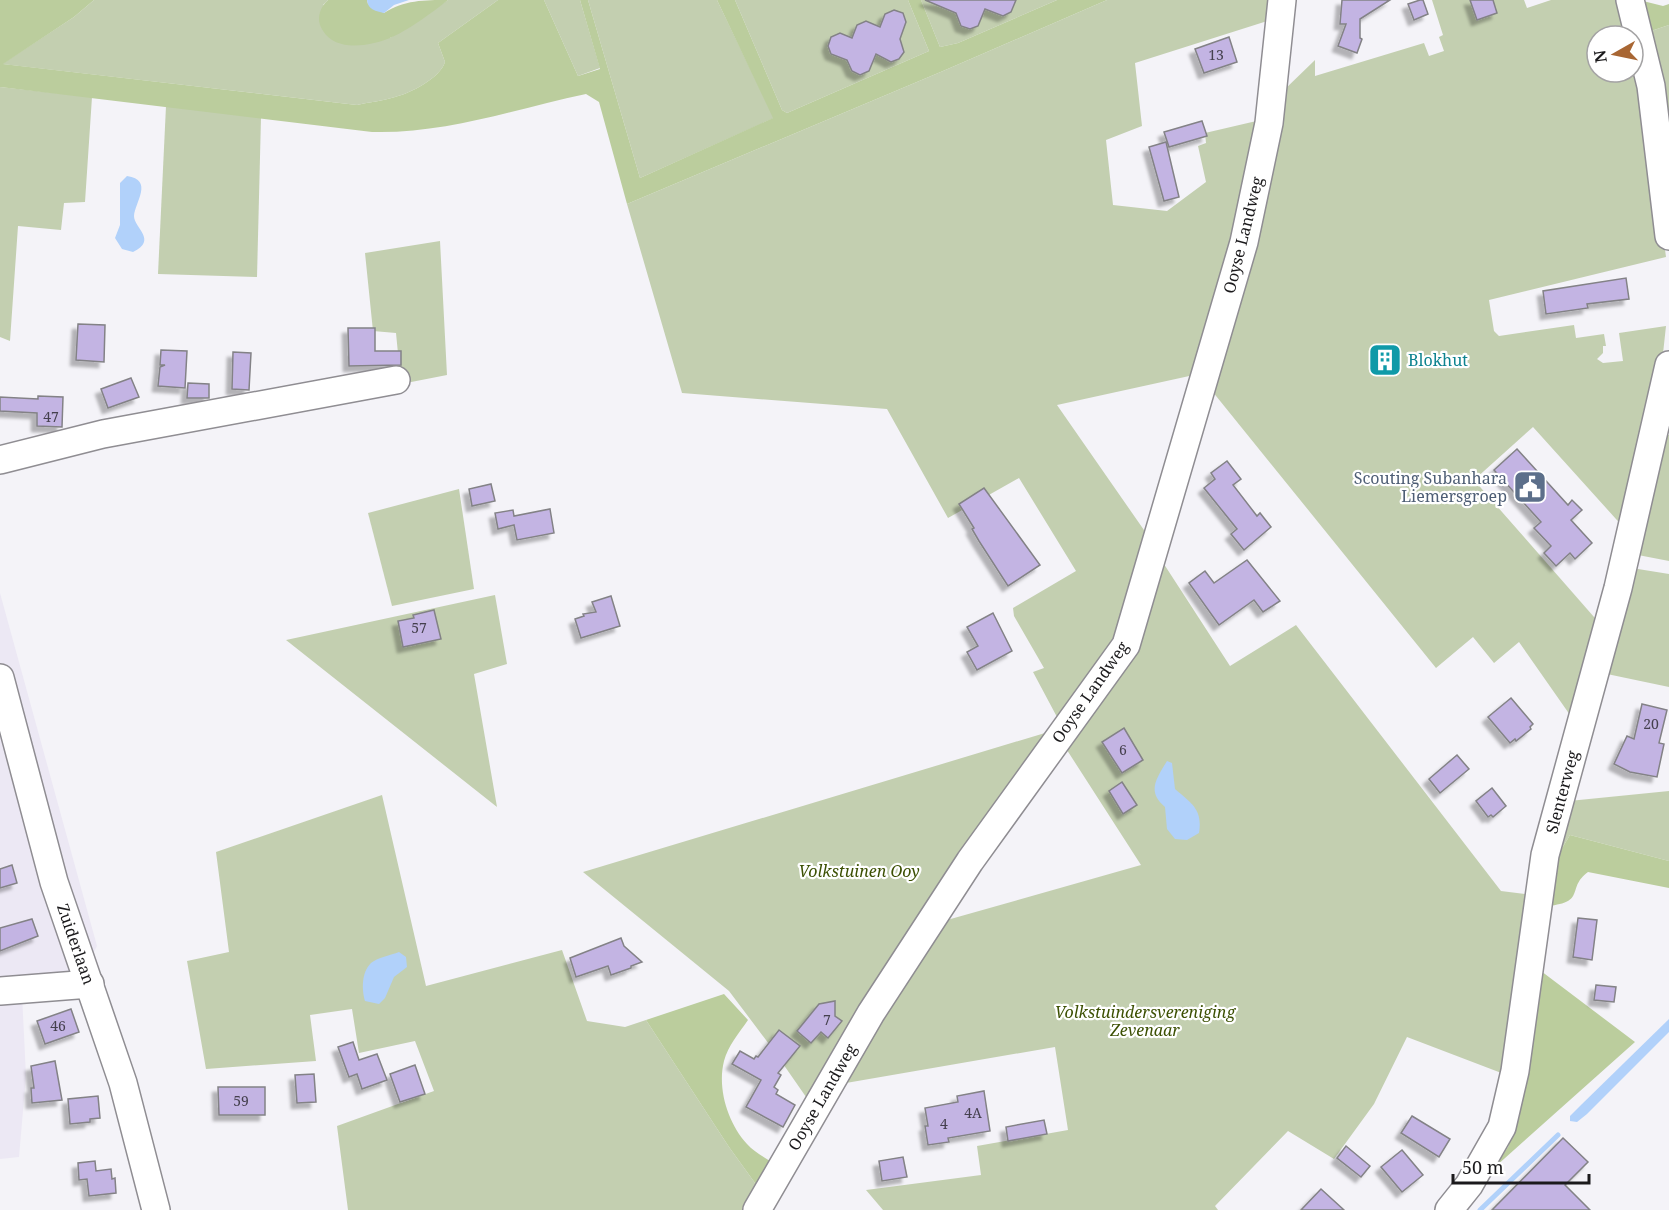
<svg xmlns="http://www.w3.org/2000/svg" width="1669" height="1210" font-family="'Noto Serif',serif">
	<defs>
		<filter id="shadow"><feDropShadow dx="-5.5" dy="5.5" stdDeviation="1.5" flood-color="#0004"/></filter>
	</defs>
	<rect width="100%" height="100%" fill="#f4f3f8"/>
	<polygon fill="#ece8f4" points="0,593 97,946 74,990 22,994 26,1076 19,1157 0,1159"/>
	<g fill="#c3cfb0" fill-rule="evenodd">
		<path d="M94,0H328L323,5L390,38L448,0H498L438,43L445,62C440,78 411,93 395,97C383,101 369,102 357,105L2,64L74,17Z"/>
		<polygon points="544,0 580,0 600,68 578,76"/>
		<polygon points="588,0 717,0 774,118 640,178"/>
		<polygon points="735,0 908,0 929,51 787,113 782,110"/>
		<polygon points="921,0 1057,0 958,43 940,47"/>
		<polygon points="1107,0 1278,0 1277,18 1135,63 1142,126 1106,140 1113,205 1167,211 1206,182 1198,146 1206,143 1205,133 1265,119 1203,373 1057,405 1153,543 1127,628 1057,717 1033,672 1044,668 1014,616 1013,608 1076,571 1019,478 948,518 887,409 682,393 627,204 943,71"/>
		<path d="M1432,0H1524L1527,8L1551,0H1623C1647,84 1655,170 1666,257L1489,300L1494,331L1499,336L1574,325L1576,338L1604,334L1606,346H1603V353L1597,359L1603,363L1623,361L1619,333L1666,326L1661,372L1625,529L1533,427L1474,480L1601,625L1577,725L1519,642L1494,663L1473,637L1436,668L1208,386L1248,247L1282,92L1315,60V76L1424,43L1429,56L1444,51L1439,37L1443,35ZM1597,36H1633V72H1597Z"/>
		<polygon points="1669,25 1669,181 1648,32"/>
		<polygon points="0,87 92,97 85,202 64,203 61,230 18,226 10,341 0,337"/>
		<polygon points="166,106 261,117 257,277 158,274"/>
		<polygon points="440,241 447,375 401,384 396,333 373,331 365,253"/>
		<polygon points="1668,435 1669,435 1669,561 1638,555 1664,437"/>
		<polygon points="459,489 474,589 392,606 368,513"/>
		<polygon points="1160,558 1230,666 1296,625 1501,891 1525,894 1513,1019 1504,1074 1407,1037 1374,1104 1334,1159 1288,1131 1215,1206 1218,1210 883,1210 866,1190 981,1175 977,1146 1068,1130 1055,1047 846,1083 940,922 1141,865 1065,747"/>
		<polygon points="1638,569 1669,574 1669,687 1607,674 1634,570"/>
		<polygon points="495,595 507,664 474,674 497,807 286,640"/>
		<polygon points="1045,733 813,1107 772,1048 729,991 583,872"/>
		<polygon points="1669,791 1669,861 1570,835 1549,870 1569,801"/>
		<polygon points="382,795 426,986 562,950 587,1021 625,1027 646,1020 729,1147 765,1197 758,1210 348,1210 337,1126 434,1091 415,1041 359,1053 352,1009 310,1015 316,1061 206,1069 187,961 229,952 216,852"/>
	</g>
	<g fill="#bbcd9d">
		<path d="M0,0H94L74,17L3,64L357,105C369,102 383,101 395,97C411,93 440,78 445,62L438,43L498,0H544L578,76L600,69L580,0H588L640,178L773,118L717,0H735L782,110L787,113L929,51L908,0H921L940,47L958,43L1057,0H1107L943,71L627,204L599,102L586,94C515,109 445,134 372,132L0,87Z"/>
		<path d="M328,0H367L368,4L384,13C404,0 424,0 448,0C436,10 404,33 390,38C367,47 331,53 320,25C317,16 321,6 328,0Z"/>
		<polygon points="1639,0 1663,6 1669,4 1669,25 1648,32"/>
		<path d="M1570,835L1669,861V888L1588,872C1566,888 1587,902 1548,906L1549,870Z"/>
		<polygon points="1537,968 1635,1042 1495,1167 1508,1147 1519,1119"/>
		<path d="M724,994L748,1020C739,1033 728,1046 724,1061C717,1089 728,1123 747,1144C756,1154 771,1161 782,1168L765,1197L729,1147L646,1020Z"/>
	</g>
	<g fill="#b1d1fa">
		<path d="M367,0H409L394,5L384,13C376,11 368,10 367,0Z"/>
		<path d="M127,176C154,180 135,202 134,216C134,228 158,240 133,252L122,249L115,238L120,225V183Z"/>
		<path d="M1167,761L1172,763L1175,789C1191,803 1203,809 1199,833L1187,840L1175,839L1167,829L1165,807C1146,791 1157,778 1167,761Z"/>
		<path d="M399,952L406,957L407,967L394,977L385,998L379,1004L365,1001C362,990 361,973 371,963C377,958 391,955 399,952Z"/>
		<polygon points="1669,1019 1669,1032 1587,1114 1577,1122 1570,1121 1570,1116 1580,1106"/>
	</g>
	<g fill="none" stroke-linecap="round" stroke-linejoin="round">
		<polyline stroke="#b1d1fa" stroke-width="5" points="1480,1210 1558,1135"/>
	</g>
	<g fill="#c3b4e3" stroke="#838286" stroke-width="1.5" filter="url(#shadow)">
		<polygon points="925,0 1016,0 1011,12 1003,16 985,9 978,26 970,29 961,26 956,13"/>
		<polygon points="1342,0 1390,0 1360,19 1360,38 1362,39 1357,53 1338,46 1346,24 1340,24"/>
		<polygon points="1420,0 1423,0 1428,14 1414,20 1408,4"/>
		<polygon points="1470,0 1493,0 1497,13 1477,20"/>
		<polygon points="894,10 903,13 906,22 900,39 904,52 899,59 891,62 876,54 869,71 860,75 852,71 847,60 831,54 828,46 831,37 840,33 852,38 857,25 866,21 880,27 885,14"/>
		<polygon points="1229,37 1237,62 1204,73 1195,49"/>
		<polygon points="1202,121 1207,136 1169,147 1164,132"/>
		<polygon points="1166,142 1179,197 1164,201 1149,147"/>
		<polygon points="1626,278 1629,299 1587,304 1588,308 1546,314 1543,291"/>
		<polygon points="78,324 105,325 104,362 76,360"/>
		<polygon points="348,328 375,328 375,351 401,351 401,365 349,366"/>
		<polygon points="161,350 187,351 185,388 158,386 160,367 165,365 160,365"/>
		<polygon points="233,352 251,353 249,390 232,389"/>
		<polygon points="131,378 139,397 108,408 101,389"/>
		<polygon points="188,383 209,384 209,398 187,398"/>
		<polygon points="38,396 63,397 62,427 37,426 37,413 0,411 0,397 38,399"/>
		<polygon points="1517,449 1568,505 1572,500 1582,510 1571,520 1592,543 1575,559 1570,553 1556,566 1544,553 1551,546 1534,528 1541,522 1494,470"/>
		<polygon points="1227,461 1241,479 1233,485 1257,516 1260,513 1271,527 1244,550 1231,534 1237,529 1204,488 1215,479 1211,473"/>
		<polygon points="491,484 495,501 472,506 469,489"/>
		<polygon points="984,488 1040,565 1008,586 979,541 972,529 974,528 959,504"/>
		<polygon points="550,509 554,533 517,540 514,525 498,529 495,513 513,510 514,516"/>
		<polygon points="1247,560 1280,601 1263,612 1254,600 1219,625 1189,583 1205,571 1214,583"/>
		<polygon points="611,596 620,626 581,638 575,619 584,616 583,614 596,612 592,602"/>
		<polygon points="434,610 441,639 403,647 398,621 414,618 413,615"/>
		<polygon points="993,613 1012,651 977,670 967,652 978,646 967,627"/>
		<polygon points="1511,698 1533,724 1530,727 1531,729 1516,741 1515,739 1510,743 1488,717"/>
		<polygon points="1642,704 1667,710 1659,743 1664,744 1657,777 1630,772 1614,764 1627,736 1634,739"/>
		<polygon points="1124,728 1143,760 1122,773 1102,742"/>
		<polygon points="1457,755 1469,769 1440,793 1429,779"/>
		<polygon points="1122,782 1137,805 1123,814 1109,791"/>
		<polygon points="1492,788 1506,806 1493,817 1491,815 1488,817 1476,801"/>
		<polygon points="12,865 17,883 0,888 0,869"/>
		<polygon points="1578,918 1597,920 1592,960 1573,957"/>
		<polygon points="32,919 38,936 0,951 0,928"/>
		<polygon points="621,938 624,946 642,962 631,966 631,968 611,975 608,966 576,977 570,958"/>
		<polygon points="1596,985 1616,987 1614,1002 1594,1000"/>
		<polygon points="835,1001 835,1016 842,1021 828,1038 821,1032 811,1043 797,1031 819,1004"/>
		<polygon points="71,1009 79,1032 45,1044 37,1021"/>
		<polygon points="779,1030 800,1046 778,1073 781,1075 774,1087 778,1090 776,1094 795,1105 783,1127 746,1107 761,1080 732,1064 740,1051 754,1059 756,1056 758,1057"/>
		<polygon points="353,1042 359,1060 377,1054 387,1080 362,1089 357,1074 349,1077 338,1047"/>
		<polygon points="55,1061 62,1100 32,1103 31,1088 34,1088 31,1066"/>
		<polygon points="415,1065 425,1094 400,1102 390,1074"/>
		<polygon points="314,1074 316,1102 297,1103 295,1075"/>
		<polygon points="218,1087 265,1087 265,1115 219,1115"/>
		<polygon points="984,1091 990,1131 948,1138 949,1142 928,1145 925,1126 928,1126 925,1108 958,1102 957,1096"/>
		<polygon points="98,1096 100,1118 90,1119 90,1122 70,1124 68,1099"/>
		<polygon points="1412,1116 1450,1139 1439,1157 1401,1133"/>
		<polygon points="1044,1120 1047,1134 1008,1141 1006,1127"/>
		<polygon points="1563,1138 1588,1162 1565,1185 1590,1210 1492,1210"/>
		<polygon points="1346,1146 1370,1166 1361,1177 1337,1158"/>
		<polygon points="1402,1150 1423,1175 1402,1192 1381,1167"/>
		<polygon points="903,1157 907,1177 882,1181 879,1161"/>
		<polygon points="95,1161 96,1171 111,1169 112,1179 115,1178 116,1193 89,1196 87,1179 79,1180 78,1163"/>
		<polygon points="1321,1189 1344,1210 1301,1210"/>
	</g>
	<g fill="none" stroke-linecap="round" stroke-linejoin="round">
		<defs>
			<g id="minor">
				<polyline points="1630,0 1651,86 1669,236"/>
				<polyline points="0,460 103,434 396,380"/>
				<polyline points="0,678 54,882 123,1083 156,1210"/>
				<polyline points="0,991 90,984"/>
				<polyline points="757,1210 871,1013 970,861 1126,645 1244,242 1269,123 1282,0"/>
				<polyline points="1449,1210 1469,1185 1502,1127 1515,1071 1545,855 1618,588 1669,365"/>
			</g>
		</defs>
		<use href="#minor" stroke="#8f8d92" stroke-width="30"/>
		<use href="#minor" stroke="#fff" stroke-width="27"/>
	</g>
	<defs>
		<symbol id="building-square" viewBox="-11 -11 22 22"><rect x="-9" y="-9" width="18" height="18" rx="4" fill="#0f9aa8" stroke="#fff"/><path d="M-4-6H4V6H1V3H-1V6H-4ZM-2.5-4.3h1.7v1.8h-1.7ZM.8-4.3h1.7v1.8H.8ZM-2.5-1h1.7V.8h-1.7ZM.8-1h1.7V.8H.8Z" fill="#fff"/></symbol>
		<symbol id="civic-square" viewBox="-11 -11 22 22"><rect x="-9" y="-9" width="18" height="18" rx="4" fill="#5c6f8a" stroke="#fff"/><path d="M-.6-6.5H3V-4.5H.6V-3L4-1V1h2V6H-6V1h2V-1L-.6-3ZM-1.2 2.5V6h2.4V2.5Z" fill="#fff"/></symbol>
	</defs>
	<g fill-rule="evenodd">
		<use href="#building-square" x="1366" y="341" width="38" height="38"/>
		<use href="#civic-square" x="1511" y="468" width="38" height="38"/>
	</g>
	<g text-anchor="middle" stroke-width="4.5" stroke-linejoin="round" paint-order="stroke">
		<g font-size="14" fill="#45404e">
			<text x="1216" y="60">13</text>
			<text x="51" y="422">47</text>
			<text x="419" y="633">57</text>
			<text x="1651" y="729">20</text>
			<text x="1123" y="755">6</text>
			<text x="827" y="1025">7</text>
			<text x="58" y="1031">46</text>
			<text x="241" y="1106">59</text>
			<text x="973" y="1118">4A</text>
			<text x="944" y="1129">4</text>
		</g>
		<g font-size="16" fill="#1b1a1c" stroke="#fff">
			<text transform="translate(1243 235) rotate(-76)" y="6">Ooyse Landweg</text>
			<text transform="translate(1090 692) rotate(-55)" y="6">Ooyse Landweg</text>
			<text transform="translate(1562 792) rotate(-75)" y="6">Slenterweg</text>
			<text transform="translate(76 944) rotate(71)" y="6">Zuiderlaan</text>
			<text transform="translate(822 1097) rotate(-60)" y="6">Ooyse Landweg</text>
		</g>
		<g font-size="16" fill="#0d838f" stroke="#fff" text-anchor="start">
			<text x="1408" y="366">Blokhut</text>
		</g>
		<g font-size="16" fill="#4e5e75" stroke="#fff" text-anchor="end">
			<text x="1507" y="484">Scouting Subanhara<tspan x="1507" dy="18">Liemersgroep</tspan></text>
		</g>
		<g font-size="16" font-style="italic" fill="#3c5003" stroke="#fff">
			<text x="859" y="877">Volkstuinen Ooy</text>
			<text x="1145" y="1018">Volkstuindersvereniging<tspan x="1145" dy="18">Zevenaar</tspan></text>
		</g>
	</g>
	<g transform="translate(1615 54) rotate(261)"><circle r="28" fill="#ffffff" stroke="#a4a3a4" stroke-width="1.5"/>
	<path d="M0-4.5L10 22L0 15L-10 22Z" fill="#a86633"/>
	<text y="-9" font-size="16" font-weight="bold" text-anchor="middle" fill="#1b1a1c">N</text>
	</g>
	<path d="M1453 1174v9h136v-9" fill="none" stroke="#1b1a1c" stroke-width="3"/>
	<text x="1462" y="1174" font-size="18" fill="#1b1a1c" stroke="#ffffff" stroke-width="4.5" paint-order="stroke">50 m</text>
</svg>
